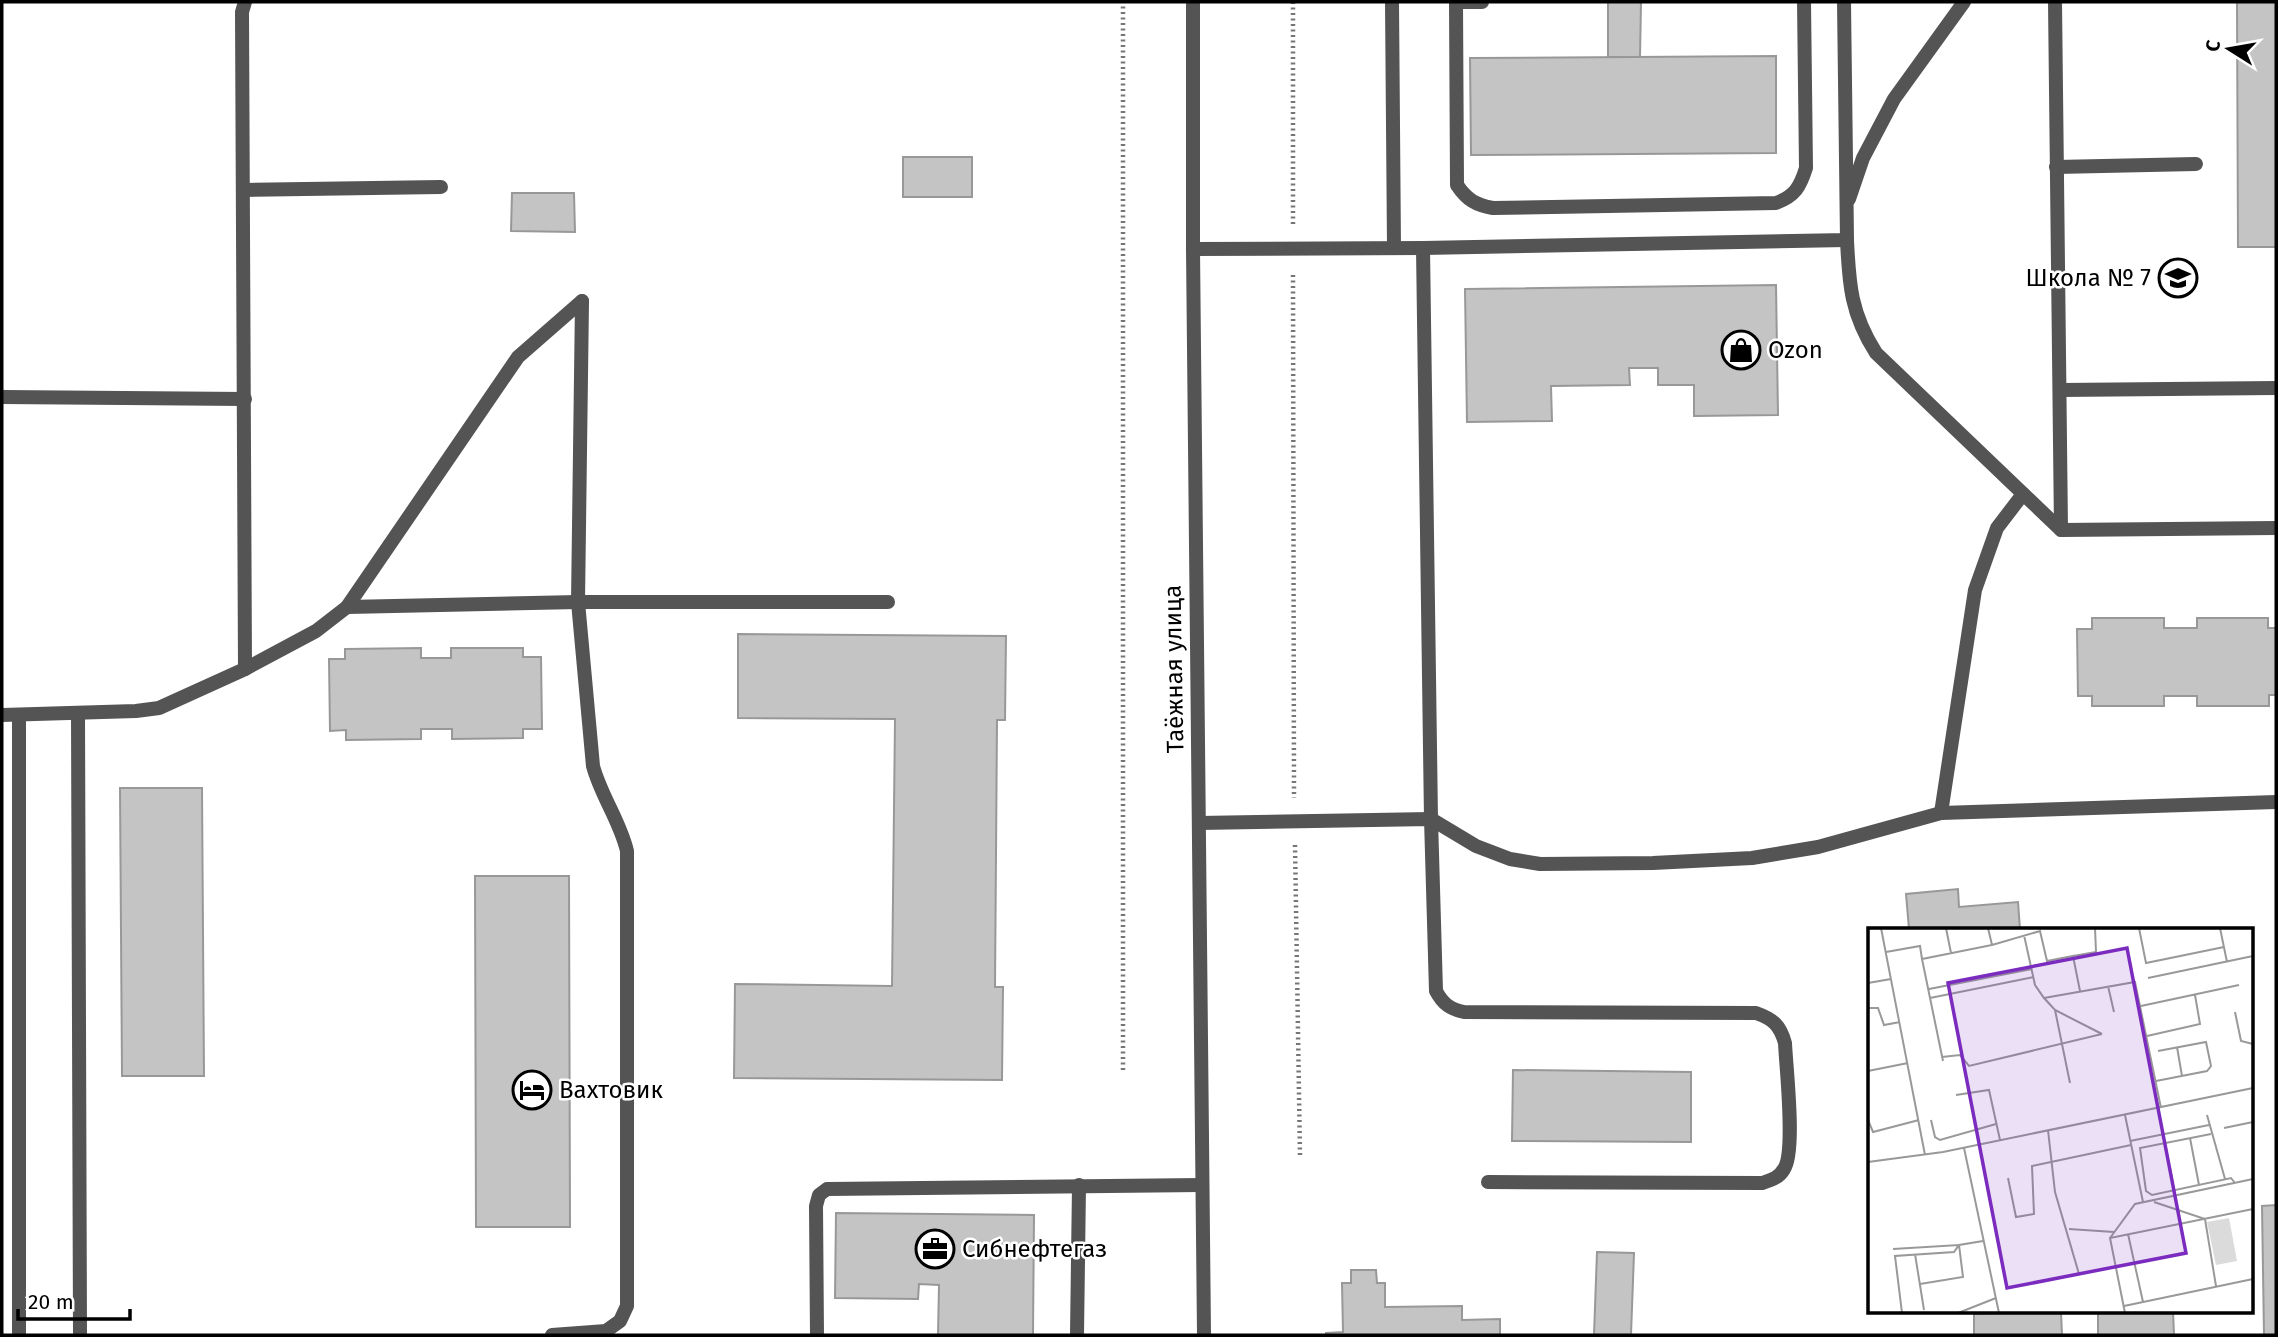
<svg xmlns="http://www.w3.org/2000/svg" width="2278" height="1337" font-family="'Fira Sans',sans-serif">
	<rect width="100%" height="100%" fill="#fff"/>
	<g fill="#c4c4c4" stroke="#989898" stroke-width="2">
		<polygon points="1608,2 1641,2 1640,57 1608,57"/>
		<polygon points="2237,2 2276,2 2276,247 2238,247"/>
		<polygon points="1776,56 1776,153 1471,155 1470,58"/>
		<rect x="903" y="157" width="69" height="40"/>
		<polygon points="512,193 574,193 575,232 511,231"/>
		<polygon points="1776,285 1778,415 1694,416 1694,385 1658,385 1658,368 1629,368 1630,385 1551,386 1552,421 1467,422 1465,289"/>
		<polygon points="2092,618 2164,618 2164,628 2197,628 2197,618 2268,618 2268,628 2276,628 2276,695 2269,695 2269,706 2197,706 2197,696 2164,696 2164,706 2092,706 2092,696 2078,696 2077,629 2092,629"/>
		<polygon points="738,634 1006,636 1005,720 997,720 995,987 1003,987 1002,1080 734,1078 735,984 892,986 895,719 738,718"/>
		<polygon points="421,648 421,658 451,658 451,648 523,648 523,657 541,657 542,729 523,729 523,738 452,739 452,729 421,729 421,739 346,740 346,730 330,731 329,659 345,659 345,649"/>
		<polygon points="120,788 202,788 204,1076 122,1076"/>
		<polygon points="475,876 569,876 570,1227 476,1227"/>
		<polygon points="1958,889 1959,907 2018,902 2020,929 1909,929 1906,894"/>
		<polygon points="1513,1070 1691,1072 1691,1142 1512,1141"/>
		<polygon points="2276,1205 2276,1335 2264,1335 2262,1206"/>
		<polygon points="836,1213 1034,1215 1033,1335 938,1335 939,1285 919,1284 918,1299 835,1298"/>
		<polygon points="1597,1252 1634,1253 1631,1335 1594,1335"/>
		<polygon points="1351,1270 1376,1270 1377,1283 1385,1283 1385,1307 1462,1306 1462,1320 1500,1319 1500,1335 1326,1335 1326,1333 1343,1332 1342,1283 1351,1283"/>
		<polygon points="2098,1311 2173,1311 2174,1335 2098,1335"/>
		<polygon points="2061,1312 2062,1335 1974,1335 1974,1314"/>
	</g>
	<g fill="none" stroke-linecap="round" stroke-linejoin="round">
		<g stroke="#767676" stroke-width="4.5" stroke-dasharray="2 3.5" stroke-linecap="butt">
			<polyline points="1293,224 1293,2"/>
			<polyline points="1293,275 1294,798"/>
			<polyline points="1295,845 1300,1156"/>
			<polyline points="1123,1070 1123,2"/>
		</g>
		<g stroke="#545454" stroke-width="14">
			<polyline points="1392,2 1394,248"/>
			<path d="M1456,2L1457,185C1467,200 1476,205 1493,208L1776,203C1795,196 1800,187 1806,168L1804,2"/>
			<polyline points="1456,2 1482,2"/>
			<polyline points="2055,2 2061,530 2276,528"/>
			<polyline points="2056,167 2196,164"/>
			<polyline points="244,190 441,187"/>
			<polyline points="1849,199 1863,158 1894,99 1964,2"/>
			<path d="M1847,240C1849,285 1851,314 1876,353L2061,530"/>
			<path d="M1423,248L1431,819L1436,991C1443,1004 1450,1009 1464,1012L1756,1013C1773,1019 1780,1025 1785,1043C1786,1067 1796,1152 1784,1169C1779,1178 1771,1180 1762,1183L1488,1182"/>
			<polyline points="2060,390 2276,388"/>
			<polyline points="2,397 245,399"/>
			<polyline points="347,607 578,602 888,602"/>
			<polyline points="245,669 242,12 245,2"/>
			<polyline points="78,713 80,1335"/>
			<polyline points="2,715 136,711 159,708 245,669 316,631 347,607 518,357 582,301"/>
			<polyline points="19,715 19,1335"/>
			<polyline points="1941,813 1975,590 1997,528 2023,494"/>
			<polyline points="1199,823 1431,819 1476,846 1510,859 1540,864 1653,863 1752,858 1818,847 1941,813 2276,802"/>
			<path d="M552,1335L606,1331L620,1321L627,1306V851C620,821 601,796 593,766L578,602L582,301"/>
			<polyline points="817,1335 816,1206 819,1195 827,1189 1201,1185"/>
			<polyline points="1077,1335 1079,1185"/>
		</g>
		<polyline stroke="#545454" stroke-width="14" points="1193,249 1423,248 1847,240 1844,2"/>
		<polyline stroke="#545454" stroke-width="14" points="1193,2 1193,249 1204,1335"/>
	</g>
	<defs>
		<symbol id="school-ring" viewBox="-11 -11 22 22"><circle r="9.5" fill="#fff" stroke="#000" stroke-width="1.5"/><path d="M0-5L7-2L0 1L-7-2ZM-4 1L0 2.5L4 1V4Q0 6-4 4Z" fill="#000"/></symbol>
		<symbol id="shop-ring" viewBox="-11 -11 22 22"><circle r="9.5" fill="#fff" stroke="#000" stroke-width="1.5"/><path d="M-5-2.5h2.3a2.7 3.5 0 0 1 5.4 0H5L5.5 6h-11ZM-1.5-2.5h3a1.5 2.3 0 0 0-3 0Z" fill="#000"/></symbol>
		<symbol id="hotel-ring" viewBox="-11 -11 22 22"><circle r="9.5" fill="#fff" stroke="#000" stroke-width="1.5"/><path d="M-6-4.5h1.5V1H6V5H4.5V3h-9V5H-6ZM-4 0a1.8 1.8 0 1 1 3.6 0ZM.5 0V-2.5h3Q6-2.5 6 0Z" fill="#000"/></symbol>
		<symbol id="office-ring" viewBox="-11 -11 22 22"><circle r="9.5" fill="#fff" stroke="#000" stroke-width="1.5"/><path d="M-6-3h4V-5.5h4V-3h4V5H-6ZM-1-4.5V-3h2v-1.5ZM-6 0V1H6V0Z" fill="#000"/></symbol>
	</defs>
	<g fill-rule="evenodd">
		<use href="#school-ring" x="2156" y="256" width="44" height="44"/>
		<use href="#shop-ring" x="1719" y="328" width="44" height="44"/>
		<use href="#hotel-ring" x="510" y="1068" width="44" height="44"/>
		<use href="#office-ring" x="913" y="1227" width="44" height="44"/>
	</g>
	<g text-anchor="middle" stroke-width="5" stroke-linejoin="round" paint-order="stroke">
		<g font-size="24" fill="#000" stroke="#fff" text-anchor="start">
			<text x="2151" y="286" text-anchor="end">Школа № 7</text>
			<text x="1768" y="358">Ozon</text>
			<text x="559" y="1098">Вахтовик</text>
			<text x="962" y="1257">Сибнефтегаз</text>
		</g>
		<g font-size="24" fill="#000" stroke="#fff">
			<text transform="translate(1174 669) rotate(-91)" y="8">Таёжная улица</text>
		</g>
	</g>
	<g transform="translate(1868 928)">
		<rect width="385" height="385" fill="#fff"/>
		<path d="M361,290L369,333L348,337L339,294Z" fill="#dbdbdb"/>
		<path fill="none" stroke="#999" stroke-width="2" d="M13,0L57,227M78,0L83,25M271,0L278,35L356,19M352,0L359,34M156,7L167,57L176,70L187,82L234,106M124,17L172,3L179,33L205,28L212,63M18,24L52,18L54,31L124,17L120,0M205,28L228,24L227,0M54,31L75,133M280,50L385,28M0,55L23,51M240,58L246,84M61,61L164,41M62,70L166,49M176,70L267,54L293,180M273,78L371,57M0,80H10L16,97L32,94M187,82L202,155M367,84L373,113L385,116M279,108L332,96L327,67M309,119L314,148M74,129L92,127L101,138L234,106M0,143L40,135M288,153L339,143L343,138L338,114L290,123M88,167L121,162L132,212M257,187L275,274M339,187L357,251M0,192L5,204L51,192M63,192L67,209L72,212L128,196M356,200L385,194M180,202L187,264L211,346M343,206L272,220L278,263L284,267L363,250L367,255M322,210L331,257M262,213L341,197M297,215L301,236M96,220L131,385M0,234L75,224L385,160M302,240L306,262M140,250L148,289L166,286L164,238L263,217M286,274L337,291L348,358M201,301L246,304M260,306L275,374M242,310L267,276L385,251M25,321L91,317L95,349L52,356M47,326L56,382M256,378L385,351M34,385L27,328L86,324L91,317L115,313M90,385L128,370M257,385L242,310L385,281"/>
		<path fill="#7b2cbf" fill-opacity="0.15" stroke="#7b2cbf" stroke-width="3.5" d="M259,20L318,325L139,360L80,55Z"/>
		<rect width="385" height="385" fill="none" stroke="#000" stroke-width="3.5"/>
	</g>
	<rect width="2278" height="1337" fill="none" stroke="#000000" stroke-width="7"/>
	<g transform="translate(2229 49) rotate(281)" stroke="#ffffff" stroke-width="5" paint-order="stroke">
	<path d="M0-5L12 26L0 18L-12 26Z" fill="#000000"/>
	<text y="-10" font-size="19" font-weight="bold" text-anchor="middle" fill="#000000">С</text>
	</g>
	<path d="M18 1309v10h112v-10" fill="none" stroke="#000000" stroke-width="3.5"/>
	<text x="28" y="1309" font-size="21" fill="#000000" stroke="#ffffff" stroke-width="5" paint-order="stroke">20 m</text>
</svg>
